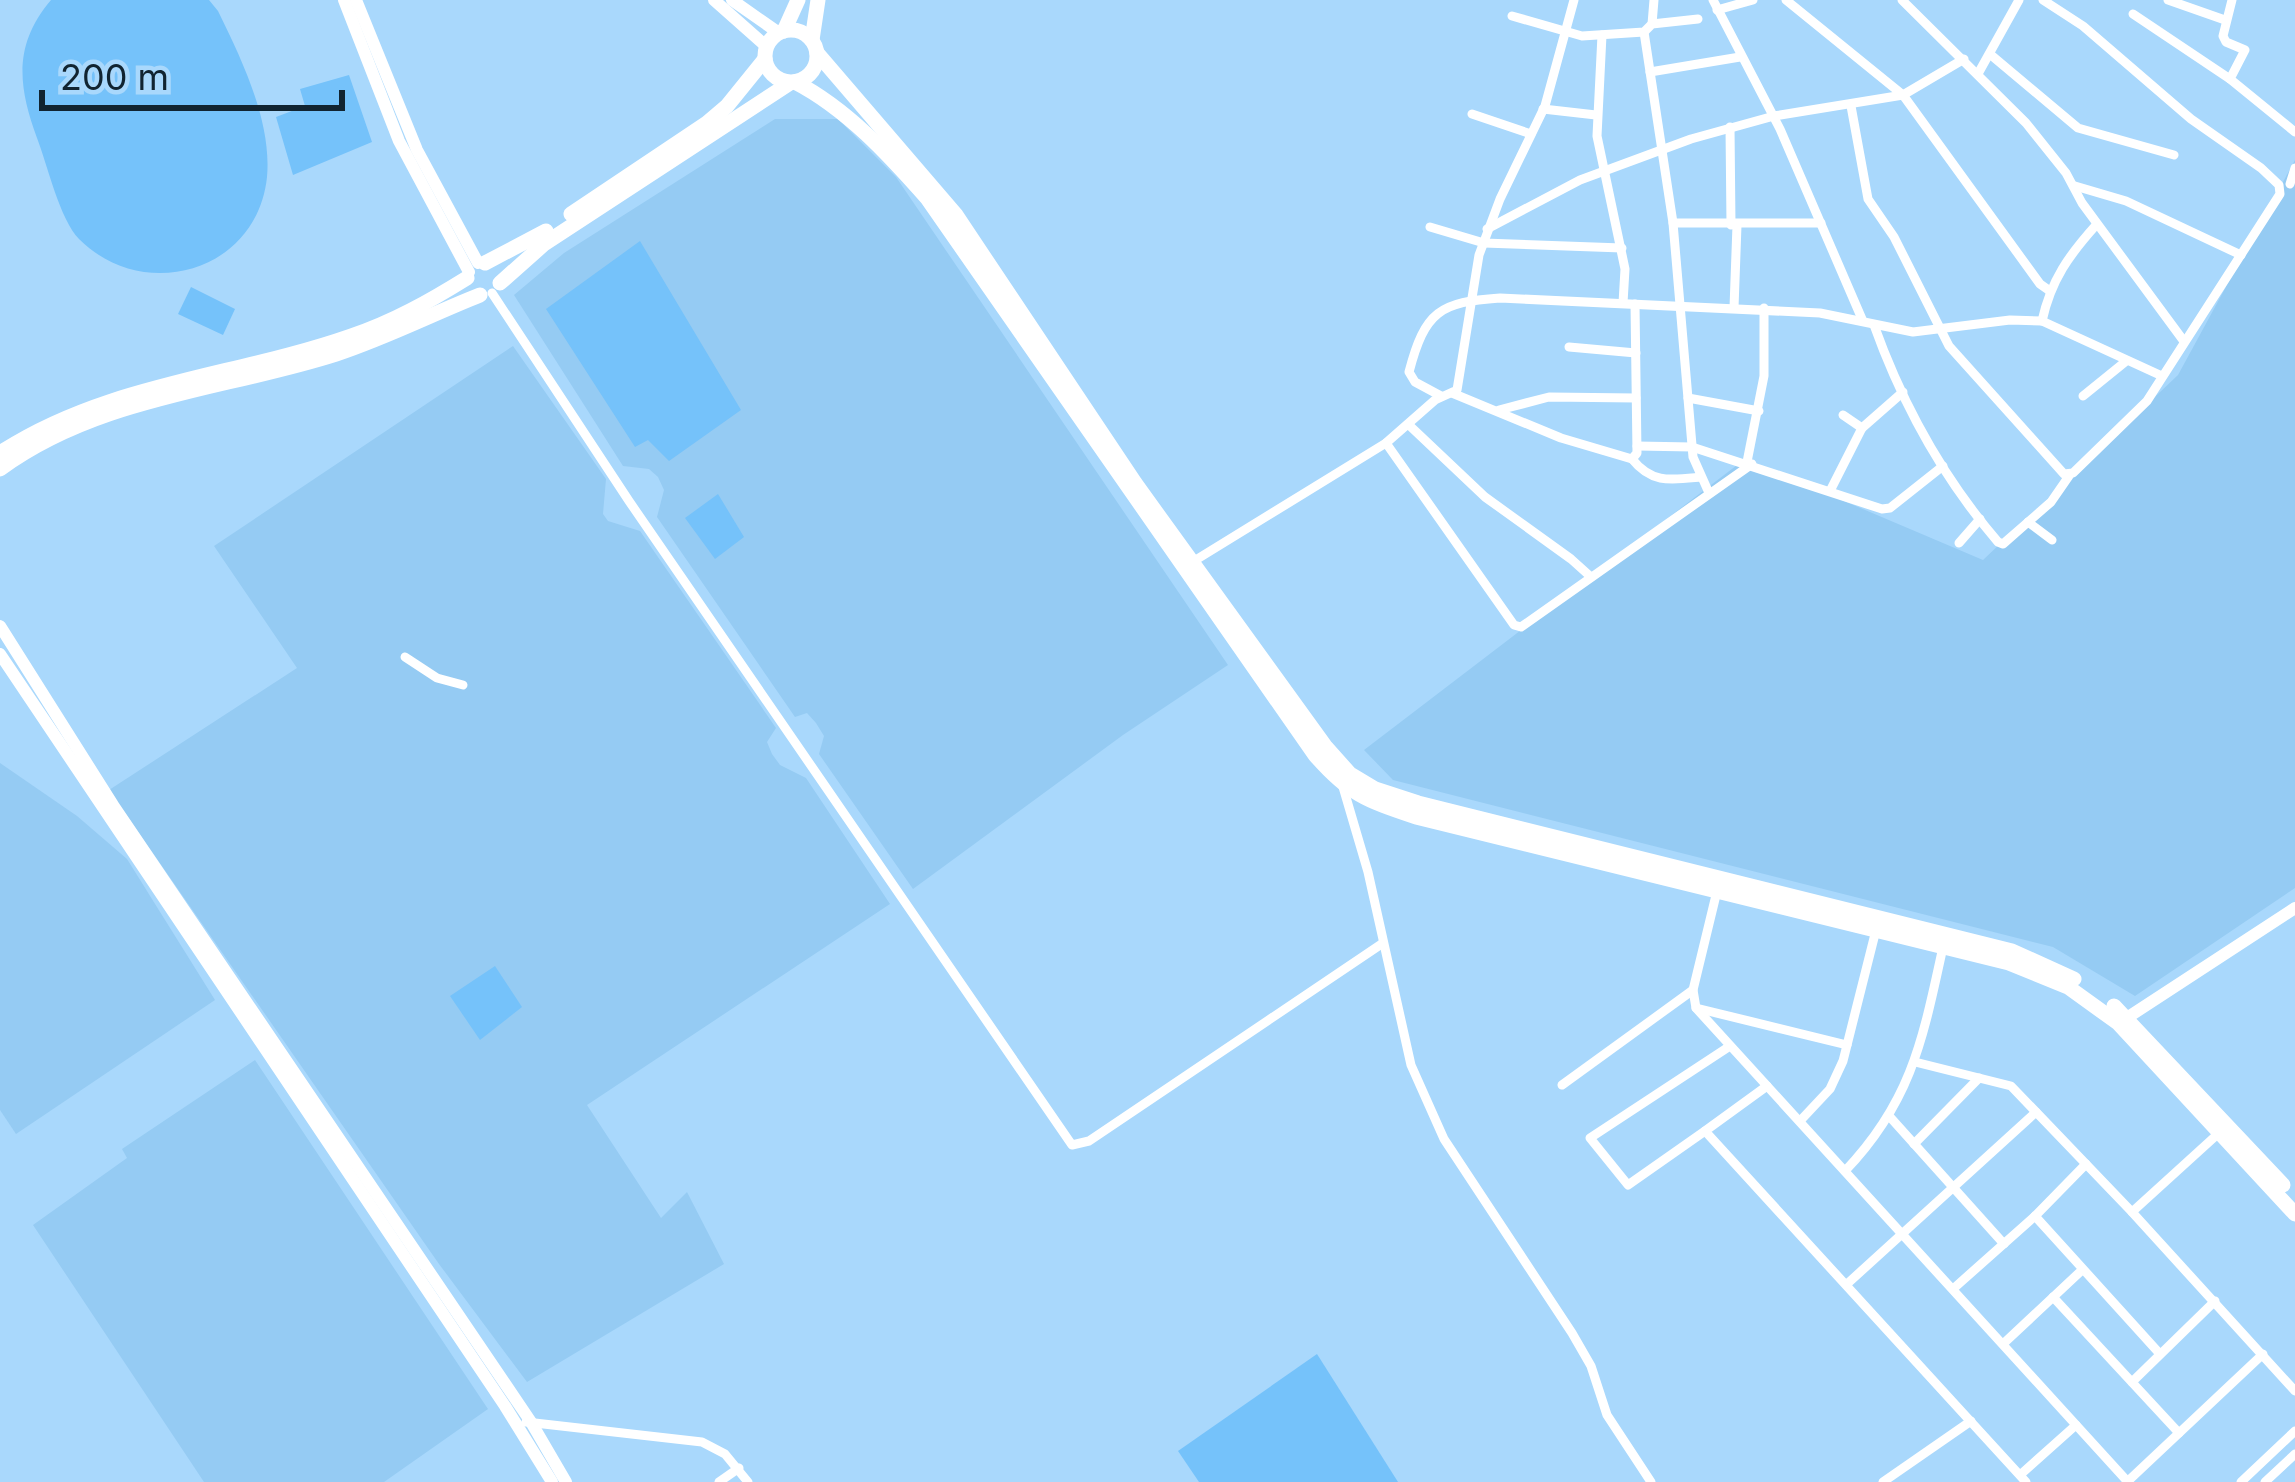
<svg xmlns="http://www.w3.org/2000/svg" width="2295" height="1482" font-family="Inter,sans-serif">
	<rect width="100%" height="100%" fill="#a9d8fc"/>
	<g fill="#95cbf3">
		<polygon points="775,119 838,119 896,177 1228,665 1123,735 913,889 819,754 824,736 816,723 807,713 795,717 657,517 664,490 658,477 649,469 623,466 514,295 564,253"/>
		<polygon points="2295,160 2295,888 2135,996 2053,947 1393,780 1364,750 1745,459 1983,560 2178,375"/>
		<polygon points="513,346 606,479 603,514 608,521 640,531 776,728 767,742 772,754 780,765 806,778 890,904 587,1105 661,1218 687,1192 724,1264 527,1382 439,1264 109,790 297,668 214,546"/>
		<polygon points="0,763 77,816 127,859 215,1000 16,1134 0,1110"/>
		<polygon points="255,1060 488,1409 384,1482 204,1482 33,1225 127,1158 122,1149"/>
	</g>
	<g fill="#75c2fa">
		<path d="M51,0H209L218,11C242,60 272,122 267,177C257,272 144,304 79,239C60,220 47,164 37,138C18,86 13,45 51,0Z"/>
		<polygon points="349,75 372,142 293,175 276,117 305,106 300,89"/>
		<polygon points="640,241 741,410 669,461 648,440 635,447 546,309"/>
		<polygon points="191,287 235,309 223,335 178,314"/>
		<polygon points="718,494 744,537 715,559 685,518"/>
		<polygon points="495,966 522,1007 480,1040 450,996"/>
		<polygon points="1317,1354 1398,1482 1199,1482 1178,1451"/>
	</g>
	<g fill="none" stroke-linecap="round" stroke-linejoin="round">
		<g stroke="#fff" stroke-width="9">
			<polyline points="1713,0 1780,129 1862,319"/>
			<polyline points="1786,0 1903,95 2040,284 2050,291"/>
			<polyline points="1902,0 2026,123 2066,173 2082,203 2183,340"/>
			<polyline points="2168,0 2225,20"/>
			<polyline points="2232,0 2223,36 2226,42 2245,50 2230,79 2295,132"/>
			<polyline points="1717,10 1753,0"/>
			<polyline points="2133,14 2230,79"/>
			<polyline points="1512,16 1582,36 1644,32 1652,24 1698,19"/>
			<polyline points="1652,24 1654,0"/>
			<polyline points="1644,32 1673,223 1693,457 1709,493"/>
			<polyline points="1602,35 1597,136 1625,269 1623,303"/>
			<polyline points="1991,55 2078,128 2174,155"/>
			<polyline points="1650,72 1740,57"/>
			<polyline points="1979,72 2019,0"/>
			<polyline points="1851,106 1868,199 1894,237 1949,346 2064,474 2073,473 2147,401 2280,194 2279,185 2261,168 2191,119 2083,26 2043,0"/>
			<polyline points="1543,109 1596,115"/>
			<polyline points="1472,114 1531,134"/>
			<polyline points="1730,127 1731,225"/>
			<polyline points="2290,184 2295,168"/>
			<polyline points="2075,186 2126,201 2241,255"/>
			<polyline points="1673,223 1821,223"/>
			<polyline points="1430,227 1484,243 1622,248"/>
			<polyline points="1487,229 1580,180 1691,139 1774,116 1903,95 1964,59"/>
			<polyline points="492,293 629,501 1072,1145 1089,1141 1383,943"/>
			<polyline points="1734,308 1737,225"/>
			<path d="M2042,321C2051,280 2069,255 2097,224"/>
			<path d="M1874,325C1902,403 1944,479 1998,542L2003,544L2051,502L2069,476"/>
			<polyline points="1569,347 1636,353"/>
			<polyline points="1452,393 1561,438 1632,459 1637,453 1635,304"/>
			<path d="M1441,396L1415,382L1409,372C1425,311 1440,302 1500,298L1820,313L1913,332L2010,320L2042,321L2162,376"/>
			<polyline points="2083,396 2125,362"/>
			<polyline points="1688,398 1759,411"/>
			<polyline points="1499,410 1549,397 1636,398"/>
			<polyline points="1843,415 1862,428 1903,392"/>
			<polyline points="1410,426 1485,497 1571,559 1591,577"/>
			<polyline points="1386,443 1514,625 1521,627 1752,464"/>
			<polyline points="1637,446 1692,447 1882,509 1890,508 1943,466"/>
			<path d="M1632,459C1652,484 1671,480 1701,477"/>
			<polyline points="1747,462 1764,376 1764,308"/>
			<polyline points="1830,491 1862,428"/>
			<polyline points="2028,522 2052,540"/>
			<polyline points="1959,543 1980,519"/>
			<polyline points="1194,561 1386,443 1435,400 1457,390 1479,255 1500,199 1545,106 1574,0"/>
			<polyline points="405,657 437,678 463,685"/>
			<polyline points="1343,787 1368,872 1411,1065 1444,1139 1572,1333 1591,1366 1607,1415 1651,1482"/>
			<polyline points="1717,891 1693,990 1696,1008 2128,1482"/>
			<polyline points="1696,1008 1847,1045"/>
			<polyline points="1915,1062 2011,1086 2132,1212 2295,1391"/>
			<polyline points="1562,1085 1693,990"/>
			<polyline points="1767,1086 1705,1131 2026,1482"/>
			<polyline points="1890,1117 2004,1244"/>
			<polyline points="1800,1121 1830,1089 1843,1061 1876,930"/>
			<polyline points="1705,1131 1628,1185 1590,1138 1730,1046"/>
			<polyline points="1914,1144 1979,1078"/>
			<polyline points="2086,1164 2035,1216 2160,1354"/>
			<path d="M1845,1171C1912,1101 1923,1038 1943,947"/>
			<polyline points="2132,1212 2220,1132"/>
			<polyline points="1847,1284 2036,1112"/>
			<polyline points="1953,1289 2035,1216"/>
			<polyline points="2053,1297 2179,1433"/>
			<polyline points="2003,1344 2081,1271"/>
			<polyline points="2132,1382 2215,1301"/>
			<polyline points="526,1422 702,1442 725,1454 748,1482"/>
			<polyline points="2020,1475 2076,1425"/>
			<polyline points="719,1482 739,1468"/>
			<polyline points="1883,1482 1971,1421"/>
			<polyline points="2127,1482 2263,1354"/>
			<polyline points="2241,1482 2295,1431"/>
			<polyline points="2265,1482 2295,1454"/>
		</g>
		<g stroke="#fff" stroke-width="12">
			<polyline points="344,0 399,141 469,272"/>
			<polyline points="356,0 417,150 478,263"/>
			<polyline points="714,0 767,47"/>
			<polyline points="732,0 779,33"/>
			<polyline points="0,626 113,805 531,1422 566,1482"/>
			<polyline points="0,654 505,1406 552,1482"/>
			<polyline points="2119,1023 2295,908"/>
		</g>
		<g stroke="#fff" stroke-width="15">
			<circle cx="791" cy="56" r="26"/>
			<polyline points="784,31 798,0"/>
			<polyline points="812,40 818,0"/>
			<polyline points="817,53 956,215 1135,483 1325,746 1350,774 1375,789 1418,803 2012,951 2074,979"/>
			<path d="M795,82C847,109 889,155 927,198L1315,755C1350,795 1366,800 1416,817L2009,963L2068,987L2118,1023L2295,1214"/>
			<polyline points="571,214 707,123 727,106 765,59"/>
			<polyline points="485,263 546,231"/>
			<polyline points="500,283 544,244 790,83"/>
			<path d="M0,453C107,383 234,377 351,336C393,322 430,301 467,278"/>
			<path d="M0,469C98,397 223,390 336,354C385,338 432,314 480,295"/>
			<polyline points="2114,1006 2283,1185"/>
		</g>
	</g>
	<path d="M42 90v18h300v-18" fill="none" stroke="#112431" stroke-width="6"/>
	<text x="60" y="90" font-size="36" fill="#112431" stroke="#a9d8fc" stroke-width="9" paint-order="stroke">200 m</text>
</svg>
